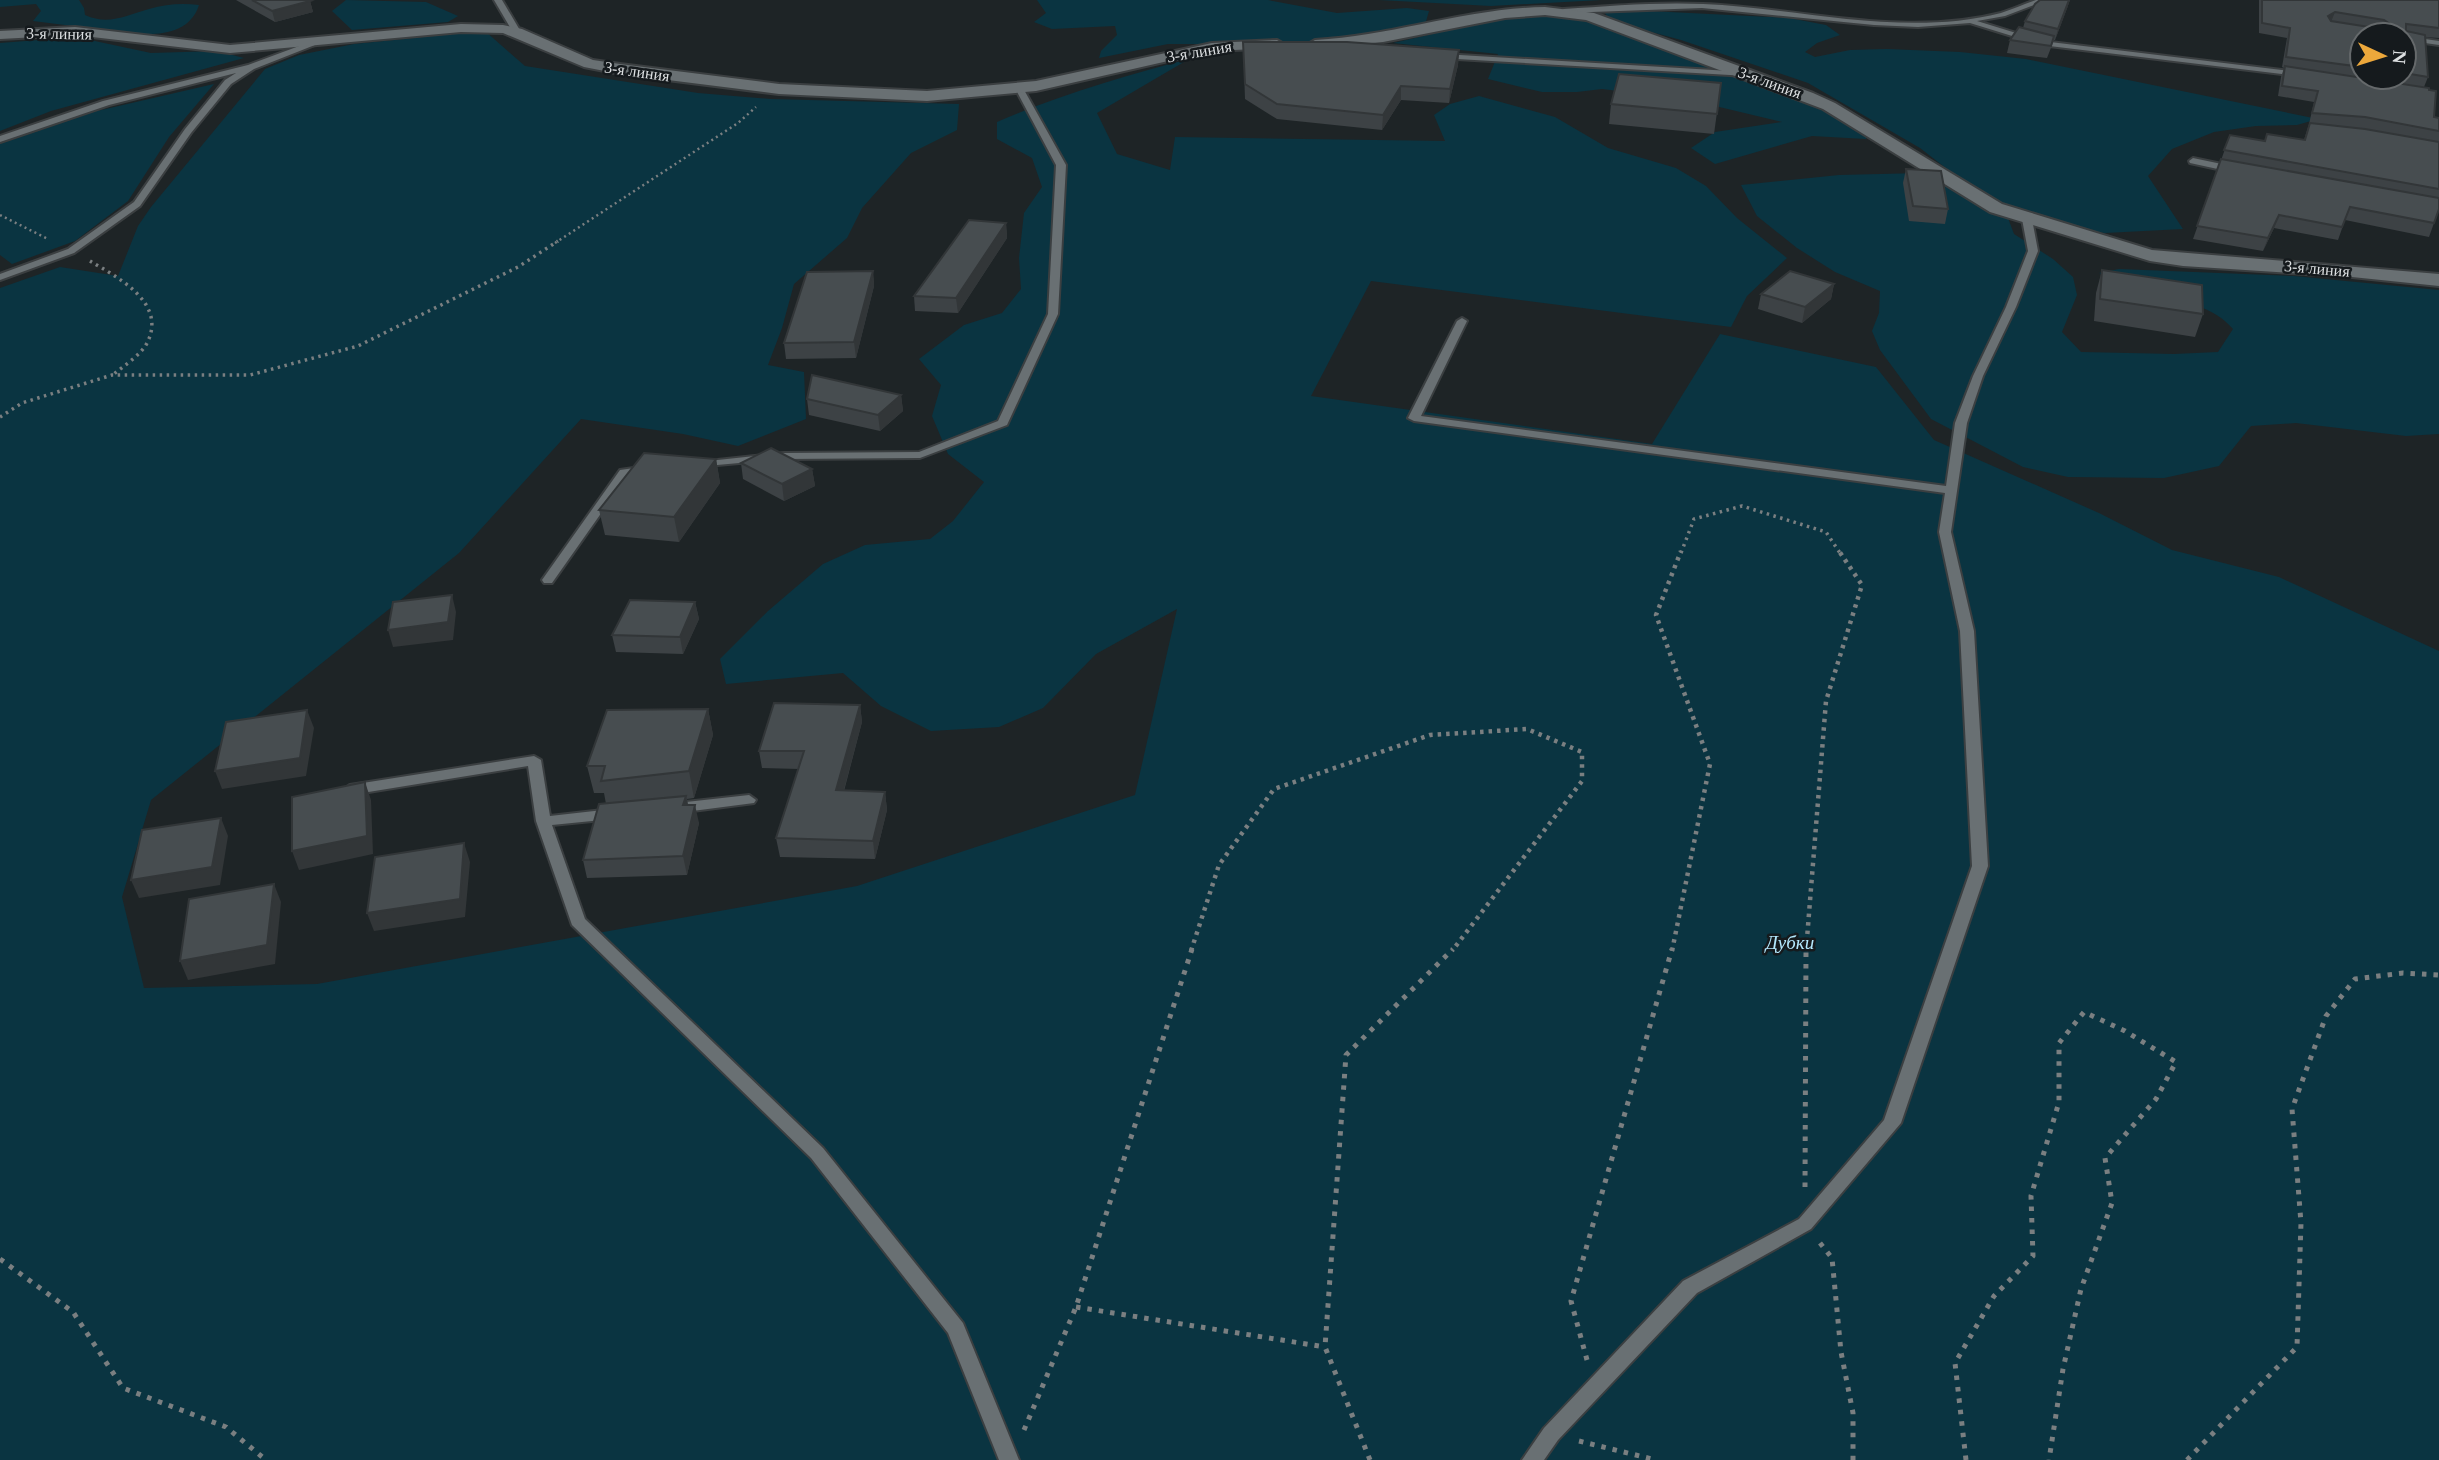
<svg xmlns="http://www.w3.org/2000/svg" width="2439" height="1460" font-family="Georgia,serif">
	<rect width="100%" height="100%" fill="#1e2426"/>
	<g fill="#0a3441">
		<path d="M0,0H79L84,8L85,15C109,26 126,15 149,9C166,4 182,3 199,5C186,46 129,33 97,29C76,26 54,24 33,21L41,11L36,4L0,7Z"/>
		<polygon points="346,0 426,2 458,16 448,22 352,30 332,11"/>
		<polygon points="1037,0 1268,0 1337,13 1407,8 1429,11 1425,25 1314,44 1168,44 1099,58 1101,51 1117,35 1115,26 1052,29 1034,22 1046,13"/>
		<polygon points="1379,0 1601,0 1491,6"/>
		<polygon points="1629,10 1789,18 1826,25 1840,35 1817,43 1805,52 1815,57 1850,50 1887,49 1960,52 2026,59 2318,119 2297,125 2256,126 2214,132 2172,149 2148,176 2183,229 2105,233 2066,228 1978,193 1920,148 1808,83 1681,40 1611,21 1604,12"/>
		<polygon points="1558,15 1611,28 1800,96 1868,134 1866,139 1812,136 1715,164 1691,148 1715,132 1782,122 1686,99 1602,89 1577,92 1542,92 1488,79 1498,54 1393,43 1494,20"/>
		<path d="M485,31L525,66L698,93L771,99L959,104L957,130L911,153L862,208L847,238L794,284L782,328L768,365L804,372L806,419L738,446L683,434L581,419L459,553L151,800L122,897L144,988L317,984L857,886L1135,795L1177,609L1096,654L1043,708L999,727L931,731L881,706L843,673L726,684L720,659L768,611L823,564L865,545L930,539L953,521L984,482L948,454L932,416L941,385L919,359L964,325L1002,313L1021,289L1019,258L1024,213L1042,187L1032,158L997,139V122C1057,96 1127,75 1189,59L1097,113L1117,154L1170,170L1175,137L1445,141L1434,115L1450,104L1479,96L1555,117L1608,148L1676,168L1706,186L1737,218L1787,258L1747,296L1731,327L1371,281L1311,396L1652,444L1720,334L1876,367L1934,440L2099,513L2172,550L2279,577L2439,651V1460H0V288L60,267L118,276L138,226L151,207L265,69L299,55L354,44Z"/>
		<polygon points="39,40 90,40 151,53 217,51 244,58 51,111 0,131 0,43"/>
		<polygon points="214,84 169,137 128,201 75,241 12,264 0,255 0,144 97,111"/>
		<path d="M1922,173L2008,218L2014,234L2053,259L2073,277L2077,295L2062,332L2081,352L2174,354L2218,352L2233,329C2213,306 2188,304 2160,295C2139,289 2119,280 2099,273L2119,269L2294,276L2439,290V434L2406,436L2296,423L2251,426L2219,466L2164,478L2068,477L2023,467L1931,419L1880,350L1872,331L1879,313L1880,291L1835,272L1797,248L1757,216L1741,185L1839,175Z"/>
	</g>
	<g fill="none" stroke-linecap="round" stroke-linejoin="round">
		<defs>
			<g id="lane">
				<polygon points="494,0 502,0 521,32 520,34 514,34"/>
				<path d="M2036,0H2047L2005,16L1977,21L2042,41L2299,72L2303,74L2299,76L2041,45L1970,23L1918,27L1874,25L1702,8L1564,13L1560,11L1564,9C1610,6 1657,2 1703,4C1801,8 1903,38 2001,13C2013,9 2024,4 2036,0Z"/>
				<polygon points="2404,36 2439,41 2439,45 2404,40"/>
				<polygon points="318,39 325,41 254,69 231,84 191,133 140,206 74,253 0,280 0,274 68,249 134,202 185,129 225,80 236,73 109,105 0,142 0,136 103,101 248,65"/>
				<polygon points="1443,54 1747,72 1751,74 1747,76 1440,58 1440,54"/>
				<polygon points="1016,86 1023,88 1066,165 1058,314 1007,425 920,458 784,459 695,467 695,463 699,462 784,453 919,452 998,421 1048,314 1056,165 1015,88"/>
				<polygon points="2193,158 2236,167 2241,170 2236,173 2190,163 2189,161"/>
				<polygon points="2027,216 2032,219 2038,251 2016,307 1983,376 1967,423 1951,532 1974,631 1988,866 1901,1123 1811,1229 1697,1293 1558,1440 1544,1460 1522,1460 1544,1428 1683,1281 1799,1219 1884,1120 1972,866 1960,631 1939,532 1945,493 1414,421 1408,418 1457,321 1462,318 1467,321 1421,416 1946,486 1955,423 1973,376 2006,307 2028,251 2022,219"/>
				<polygon points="648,466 654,470 652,472 628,475 552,583 544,583 542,580 620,470"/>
				<polygon points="534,756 541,760 550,816 612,809 619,814 612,819 552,825 585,919 823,1148 963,1323 1019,1460 999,1460 948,1333 811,1158 572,925 536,821 528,766 350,795 343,790 350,785"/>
				<polygon points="749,795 756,800 754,803 677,813 670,808 677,803"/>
			</g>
			<g id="street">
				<path d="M1545,7L1594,13L1813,93L1835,103L2002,204L2152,250L2439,274V286L2352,277L2183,266L2150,261L1990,212L1823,109L1586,20L1545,15L1505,18L1383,42L1315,48L1308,44L1315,40C1393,36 1467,8 1545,7Z"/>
				<polygon points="461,24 503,25 522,29 593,60 620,64 779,84 927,91 1036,81 1212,43 1277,40 1284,44 1277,48 1212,51 1036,91 927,101 779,94 620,74 584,67 503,33 461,32 230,53 75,35 0,39 0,31 75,27 230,45"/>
			</g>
		</defs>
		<use href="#lane" stroke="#3b3f41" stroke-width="4"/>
		<use href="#street" stroke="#3b3f41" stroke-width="4"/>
		<g stroke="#7a7f81" stroke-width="2.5" stroke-dasharray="2 3.5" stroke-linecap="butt">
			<polyline points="0,215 48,239"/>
			<polyline points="555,243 738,123 756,107"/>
		</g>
		<g stroke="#7a7f81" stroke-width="3.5" stroke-dasharray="2.5 4.5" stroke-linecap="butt">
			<path d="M90,261C117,277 166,302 148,341C142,355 124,365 113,375"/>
			<polyline points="0,417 22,403 112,375 250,375 358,346 518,267 558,241"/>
			<polyline points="1681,553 1694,519 1742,506 1826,532 1840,553"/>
		</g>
		<g stroke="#7a7f81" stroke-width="4.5" stroke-dasharray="3.5 5" stroke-linecap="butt">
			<polyline points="1191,951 1219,865 1274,789 1430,735 1527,729 1582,752 1582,781 1452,951"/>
			<polyline points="1672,951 1710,764 1656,615 1681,551"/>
			<polyline points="1806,951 1826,701 1862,585 1839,551"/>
		</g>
		<g stroke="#7a7f81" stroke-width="5" stroke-dasharray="4.5 7" stroke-linecap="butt">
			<polyline points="1805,1187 1806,949"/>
			<polyline points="1820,1243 1832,1258 1841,1352 1853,1413 1853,1460"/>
			<polyline points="0,1259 73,1312 123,1388 226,1427 266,1460"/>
			<polyline points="1076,1307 1325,1347"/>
			<polyline points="1587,1360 1571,1301 1672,949"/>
			<polyline points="1024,1430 1076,1307 1192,949"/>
			<polyline points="1579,1441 1656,1460"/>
			<polyline points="1370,1460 1325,1347 1346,1055 1453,949"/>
			<polyline points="1966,1460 1955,1363 1994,1296 2033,1256 2031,1196 2059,1102 2059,1043 2084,1012 2125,1031 2176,1062 2156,1099 2105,1158 2112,1203 2081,1289 2063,1369 2049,1460"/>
			<polyline points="2187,1460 2297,1347 2301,1223 2292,1109 2326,1016 2355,979 2403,973 2439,975"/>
		</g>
		<use href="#lane" fill="#697073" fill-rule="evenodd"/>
		<use href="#street" fill="#697073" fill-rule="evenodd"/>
	</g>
	<g fill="#3d4245" fill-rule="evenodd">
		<polygon points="236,0 315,0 310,1 313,12 275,22"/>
		<polygon points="2040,0 2070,0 2055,40 2054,40 2047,58 2007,53 2010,40 2023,28 2025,21"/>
		<path d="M2259,0H2439V38L2425,37L2428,77L2424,87L2434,117L2439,118V209L2429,237L2345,220L2338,240L2274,228L2263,251L2193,239L2230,135L2265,141L2304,140L2309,124L2314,102L2278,96L2281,77L2284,68L2282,67L2287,38L2259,33ZM2362,35H2404V77H2362Z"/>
		<polygon points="1243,42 1459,50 1458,65 1449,103 1401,100 1382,130 1277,119 1245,99"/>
		<polygon points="1721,83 1714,134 1609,124 1611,104"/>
		<polygon points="1906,169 1948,209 1945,224 1909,221 1903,183"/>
		<polygon points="1006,223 1007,238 958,313 915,311 914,296"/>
		<polygon points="2102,270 2203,314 2195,337 2094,321 2096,293"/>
		<polygon points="873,271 874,286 856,358 786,359 784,343"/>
		<polygon points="1834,284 1831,299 1802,323 1758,309 1761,294"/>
		<polygon points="901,395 903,411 880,431 809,415 807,399"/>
		<polygon points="716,459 720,483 679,542 605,535 599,510"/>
		<polygon points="741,463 812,469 815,486 784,501 743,479"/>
		<polygon points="695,602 699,619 683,654 616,652 612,635"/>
		<polygon points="860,705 862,722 844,791 885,792 887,810 875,859 780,857 776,838 799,769 762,768 759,751"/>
		<polygon points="708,709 713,735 694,798 687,799 688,805 699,823 687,875 587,878 583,860 606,804 604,793 594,793 587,766"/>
	</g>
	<g fill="#323638">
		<polygon points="298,0 315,0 310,1 313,12 275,22 272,11"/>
		<polygon points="2069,0 2068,6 2055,40 2058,29"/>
		<polygon points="2335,12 2331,22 2328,16"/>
		<polygon points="1459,50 1458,65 1449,103 1450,89"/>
		<polygon points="1401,86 1401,100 1382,130 1383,115"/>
		<polygon points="2279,215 2274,228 2263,251 2268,238"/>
		<polygon points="1006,223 1007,238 958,313 956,298"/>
		<polygon points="873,271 874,286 856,358 854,342"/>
		<polygon points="1834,284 1831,299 1802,323 1805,307"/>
		<polygon points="901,395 903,411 880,431 878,415"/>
		<polygon points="716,459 720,483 679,542 674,517"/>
		<polygon points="812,469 815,486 784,501 782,484"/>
		<polygon points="452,595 456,612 453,640 393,647 388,630"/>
		<polygon points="695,602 699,619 683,654 680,637"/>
		<polygon points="860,705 862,722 839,808 836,790"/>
		<polygon points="708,709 713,735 694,798 689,771"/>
		<polygon points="307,710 314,728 306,776 222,789 215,771"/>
		<polygon points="365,782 371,800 373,854 299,870 292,851"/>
		<polygon points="885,792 887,810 875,859 873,841"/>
		<polygon points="686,796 690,814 683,805"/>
		<polygon points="695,805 699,823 687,875 683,856"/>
		<polygon points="221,818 228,836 220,885 139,898 131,880"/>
		<polygon points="464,843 470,862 465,917 374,931 367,913"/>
		<polygon points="274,884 281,902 275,964 188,980 180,961"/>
	</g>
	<g fill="#474d50" stroke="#323638" stroke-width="2" fill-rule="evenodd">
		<polygon points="252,0 308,0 310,1 272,11"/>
		<polygon points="2040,0 2069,0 2058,29 2025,21 2035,4"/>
		<path d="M2262,0H2439V28L2406,24V31L2425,35L2428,77L2404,73V35H2362V67L2286,57L2290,28L2262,23ZM2335,12L2384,20L2390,24L2388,27H2369L2331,21L2328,16Z"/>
		<polygon points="2019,27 2054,36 2051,46 2010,40"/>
		<polygon points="1243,42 1347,42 1459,50 1450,89 1401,86 1383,115 1277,104 1245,84"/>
		<polygon points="2285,66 2429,88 2429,90 2436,91 2434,117 2439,118 2439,131 2365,117 2312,113 2318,91 2282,86"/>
		<polygon points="1619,74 1721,83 1717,114 1611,104"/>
		<polygon points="2310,123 2365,129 2439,142 2439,189 2224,150 2230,135 2265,141 2267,134 2305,140"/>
		<polygon points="2221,159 2439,198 2439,209 2434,223 2350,207 2342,227 2279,215 2268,238 2197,226"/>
		<polygon points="1906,169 1941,171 1948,209 1913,206"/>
		<polygon points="969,220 1006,223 956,298 914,296"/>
		<polygon points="2102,270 2202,285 2203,314 2100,299"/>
		<polygon points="873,271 854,342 784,343 807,272"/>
		<polygon points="1790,271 1834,284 1805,307 1761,294"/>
		<polygon points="812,375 901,395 878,415 807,399"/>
		<polygon points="771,448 812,469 782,484 741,463"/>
		<polygon points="644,453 716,459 674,517 599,510"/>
		<polygon points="452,595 448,622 388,630 393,602"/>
		<polygon points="630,600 695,602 680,637 612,635"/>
		<polygon points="774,703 860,705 836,790 885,792 873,841 776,838 804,751 759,751"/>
		<polygon points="708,709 689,771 601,781 605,766 587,766 607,710"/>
		<polygon points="307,710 300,758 215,771 226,722"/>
		<polygon points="365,782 367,836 292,851 292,797"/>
		<polygon points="686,796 683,805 695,805 683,856 583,860 599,804"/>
		<polygon points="221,818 212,867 131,880 142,830"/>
		<polygon points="464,843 460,899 367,913 375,857"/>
		<polygon points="274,884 267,945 180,961 189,899"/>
	</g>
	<g text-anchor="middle" stroke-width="5" stroke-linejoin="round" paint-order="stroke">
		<g font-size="16" fill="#dcdfe1" stroke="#151a1d">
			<text transform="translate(59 33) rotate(1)" y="6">3-я линия</text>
			<text transform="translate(1199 51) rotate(-10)" y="6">3-я линия</text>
			<text transform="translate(637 71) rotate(8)" y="6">3-я линия</text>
			<text transform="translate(1770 82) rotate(20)" y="6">3-я линия</text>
			<text transform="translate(2317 268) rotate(5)" y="6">3-я линия</text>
		</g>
		<g font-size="19" font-style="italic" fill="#b4e9fe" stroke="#151a1d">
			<text x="1790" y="949">Дубки</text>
		</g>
	</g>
	<g transform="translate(2383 56) rotate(94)"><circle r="33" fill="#151a1d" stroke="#65696b" stroke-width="2"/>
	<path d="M0-5L12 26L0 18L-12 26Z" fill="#eda83b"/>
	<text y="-10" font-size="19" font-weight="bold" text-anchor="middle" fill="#dcdfe1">N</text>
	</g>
</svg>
